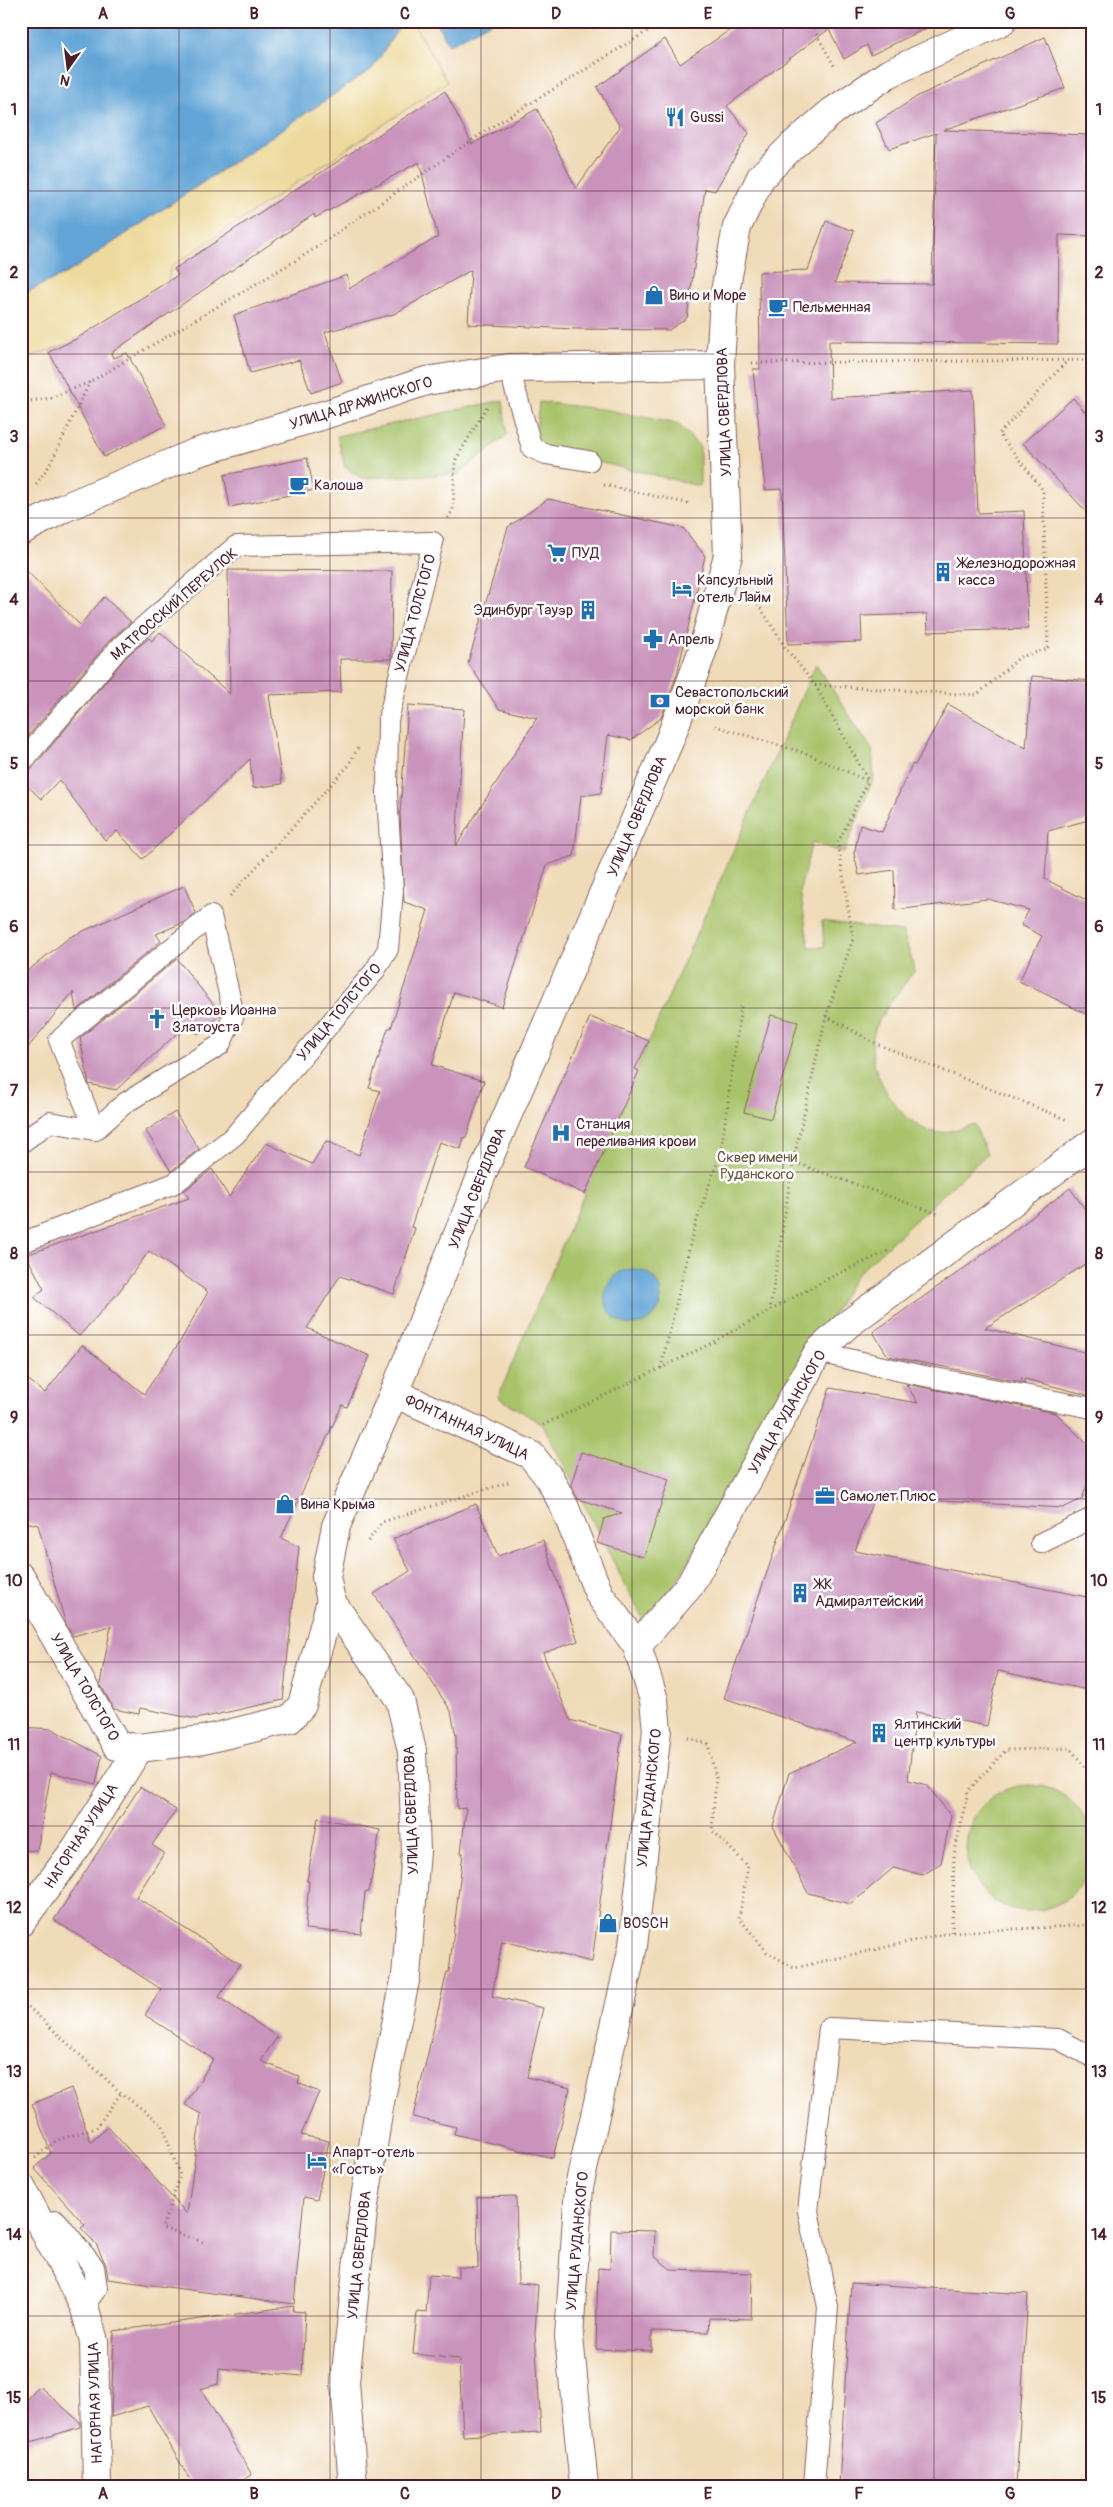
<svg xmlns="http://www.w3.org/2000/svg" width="1113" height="2507" font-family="Pangolin,sans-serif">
	<rect width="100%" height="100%" fill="#fff"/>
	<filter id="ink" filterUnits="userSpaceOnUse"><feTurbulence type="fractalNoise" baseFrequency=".02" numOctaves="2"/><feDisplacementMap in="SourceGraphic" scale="10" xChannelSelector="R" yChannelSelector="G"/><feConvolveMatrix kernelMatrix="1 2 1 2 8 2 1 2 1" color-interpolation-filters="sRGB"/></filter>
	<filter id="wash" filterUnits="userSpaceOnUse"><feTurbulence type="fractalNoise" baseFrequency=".0096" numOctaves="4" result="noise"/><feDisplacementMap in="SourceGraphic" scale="20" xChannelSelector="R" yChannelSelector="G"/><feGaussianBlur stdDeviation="1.12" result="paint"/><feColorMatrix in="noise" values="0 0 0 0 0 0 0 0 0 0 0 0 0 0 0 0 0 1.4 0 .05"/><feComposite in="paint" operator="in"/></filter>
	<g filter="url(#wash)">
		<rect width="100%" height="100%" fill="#f0dbb9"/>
		<g fill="#a9c36a" stroke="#7a714a">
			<polygon points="503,400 507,435 458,474 361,478 345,467 337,436"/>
			<polygon points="539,402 608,410 678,424 700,447 700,486 534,447"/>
			<path d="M816,664L872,750L874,777L844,853L812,842L800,890L809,947H824L822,921L903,932L915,970C902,988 885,1007 876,1027C860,1062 897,1123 933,1132C945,1135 962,1127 974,1124L987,1154L856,1275L648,1629L543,1425L498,1397L649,1041Z"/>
			<circle cx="1029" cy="1848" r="63"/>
		</g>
		<polygon fill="#eeda9e" stroke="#9c7c64" points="403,21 412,21 447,82 171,267 167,286 82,339 21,360 21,295 72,270 372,69"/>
		<g fill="#62a4d6" stroke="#566280">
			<polygon points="21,21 403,21 372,69 72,270 21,295"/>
			<polygon points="435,21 493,21 449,45"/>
			<circle cx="633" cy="1297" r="28"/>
		</g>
		<g id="blocks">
			<g fill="#c993bc">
				<polygon points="743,21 941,21 871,55 867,45 844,59 829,29 727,106 749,133 715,191 705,189 687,318 669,330 575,329 468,324 471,270 394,314 325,332 342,382 311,393 299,360 250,373 234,315 347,275 350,288 438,237 419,162 315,218 314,214 111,353 113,358 127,353 166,425 104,457 49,352 76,339 178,275 174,269 445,91 472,144 537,109 576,188 620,127 597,87 665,39 680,64"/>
				<polygon points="1045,37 1065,88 943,130 1092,135 1089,236 1059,235 1058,344 829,341 830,398 973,390 978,513 1024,511 1028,629 928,632 927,614 861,616 862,642 788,644 782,489 765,490 753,369 760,369 759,272 808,270 826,221 854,231 835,283 932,284 936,133 889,149 876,123 918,96"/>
				<polygon points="1073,398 1092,420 1092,518 1023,443"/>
				<polygon points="307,458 314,490 230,507 224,475"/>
				<polygon points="548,499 683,528 705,556 677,674 661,718 631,740 608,735 601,793 581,796 574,856 547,865 502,1007 454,992 432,1065 484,1081 466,1138 464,1137 461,1149 439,1142 411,1227 415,1228 394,1294 340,1276 307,1328 370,1356 347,1407 342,1405 281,1538 299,1547 283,1700 196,1719 140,1708 139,1714 114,1709 100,1684 111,1626 73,1636 66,1625 38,1525 21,1521 21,1374 45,1393 82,1345 144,1394 181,1340 208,1292 149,1251 118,1293 79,1336 34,1297 44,1289 26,1255 189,1198 184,1191 212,1169 229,1197 266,1143 312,1164 326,1141 359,1155 380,1091 369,1088 388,1028 391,1028 428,910 404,902 400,813 408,705 464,709 456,846 537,718 499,709 468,663 508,527"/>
				<polygon points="21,565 80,625 104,597 131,622 110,640 21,744"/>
				<polygon points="228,570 392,571 391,659 340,659 341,692 269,695 282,784 253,788 250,759 143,859 117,831 105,840 59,780 41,799 21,780 21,775 30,771 127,656 149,638 152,641 160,632 230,694"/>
				<polygon points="1032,676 1092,681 1092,819 1048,831 1045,879 1092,903 1092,1017 1019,981 1042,936 1021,925 1029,910 987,899 895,910 894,870 859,875 854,854 860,825 882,832 912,764 915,765 948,704 1026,748"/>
				<polygon points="184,886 196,913 185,922 156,934 161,941 76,1011 73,992 21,1056 21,976 70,937"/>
				<polygon points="177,959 221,1014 198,1034 186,1025 116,1090 89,1084 80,1038"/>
				<polygon points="771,1015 798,1022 771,1119 744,1112"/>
				<polygon points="590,1017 649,1041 635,1069 639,1071 585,1194 524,1167"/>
				<polygon points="175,1112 199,1149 171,1171 146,1131"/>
				<polygon points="1070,1188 1092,1219 1092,1260 985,1328 1092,1354 1092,1396 1021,1378 1026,1383 888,1356 873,1332 973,1262"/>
				<polygon points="906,1384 1056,1413 1087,1444 1092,1461 1092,1471 1082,1499 1063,1508 874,1497 855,1551 1092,1598 1092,1691 998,1671 987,1726 916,1712 908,1780 927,1785 951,1816 941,1863 923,1875 893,1868 851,1904 808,1893 773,1826 789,1773 857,1742 724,1698 830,1388 918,1403"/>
				<polygon points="581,1452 669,1479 644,1557 597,1543 604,1519 622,1513 578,1499 571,1485"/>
				<polygon points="476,1504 498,1556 543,1540 578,1641 543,1653 570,1720 622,1734 592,1962 502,1941 492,1996 543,2008 527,2077 570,2088 553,2158 454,2134 456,2127 413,2117 447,1972 449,1972 463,1853 461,1853 466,1808 457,1809 456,1736 451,1711 374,1594 410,1571 393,1539"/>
				<polygon points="21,1727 52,1729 102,1756 96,1784 51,1772 37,1851 21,1850"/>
				<polygon points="140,1787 176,1810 152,1845 164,1853 136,1897 240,1964 219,1997 277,2037 261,2061 300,2077 298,2083 319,2092 301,2135 329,2141 317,2200 304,2197 294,2304 108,2279 106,2265 96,2244 81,2228 85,2225 34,2168 51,2153 32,2104 71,2088 91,2142 108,2127 187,2214 201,2114 185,2105 213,2059 145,2015 161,1989 54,1920"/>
				<polygon points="318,1818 380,1830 369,1892 365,1892 361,1934 305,1929 309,1881 307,1881"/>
				<polygon points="516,2196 518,2283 538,2285 535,2333 541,2432 463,2436 459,2359 413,2354 417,2312 426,2313 429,2275 458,2277 458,2267 478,2268 477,2197"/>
				<polygon points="611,2230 655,2231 654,2256 672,2270 752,2273 751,2319 709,2318 708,2332 652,2331 652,2351 596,2349 598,2268 610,2269"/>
				<polygon points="851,2283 1028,2294 1016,2486 839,2486"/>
				<polygon points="294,2306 293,2311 305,2312 302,2376 219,2368 218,2384 201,2389 252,2475 233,2486 193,2486 148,2406 111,2417 114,2331"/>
				<polygon points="39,2386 80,2422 80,2427 21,2445 21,2407"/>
			</g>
		</g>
	</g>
	<g filter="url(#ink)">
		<use href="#blocks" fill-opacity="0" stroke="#84615d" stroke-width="1"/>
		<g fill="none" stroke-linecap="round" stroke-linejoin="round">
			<defs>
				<g id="service">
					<polyline points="509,368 532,448 546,454 589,461"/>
					<polyline points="21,763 119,648 236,546 433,542 388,720 387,794 393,891 388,949 374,972 235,1135 175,1183 21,1243"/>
					<polygon points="211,916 234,1015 220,1045 125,1103 95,1130 59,1040"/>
					<polyline points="21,1143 50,1122 95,1130"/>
					<polyline points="818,1352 914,1374 1092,1408"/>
					<polyline points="1041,1543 1092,1518"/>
					<polyline points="57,2221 94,2267 97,2288 84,2306"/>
					<polyline points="814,2486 828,2307 808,2211 829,2028 1058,2039 1092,2057"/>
				</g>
				<g id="minor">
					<polyline points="21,531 64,508 195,453 324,415 426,381 509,368 720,365"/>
					<polyline points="21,1577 117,1746 139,1748 203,1740 290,1719 302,1705 331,1601"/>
					<polyline points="21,1922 76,1848 139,1748"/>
					<polyline points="21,2187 84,2306 94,2341 97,2486"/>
					<polyline points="584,2486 569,2337 579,2187 633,1946 657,1730 654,1700 637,1646"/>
				</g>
				<g id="secondary">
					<polyline points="394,1393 531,1455 550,1479 565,1508 599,1594 637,1646 690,1585 818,1352 847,1325 1092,1143"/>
					<polyline points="353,2486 345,2382 363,2212 379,2107 406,1976 416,1851 412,1751 400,1700 331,1601 326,1577 336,1526 394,1393 485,1167 670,739 702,652 728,555 720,365 724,297 737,227 761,177 792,146 833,111 888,74 1002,21"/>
				</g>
			</defs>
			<use href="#service" stroke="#84615d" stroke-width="22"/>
			<use href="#minor" stroke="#84615d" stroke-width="30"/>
			<use href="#secondary" stroke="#84615d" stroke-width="30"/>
			<g stroke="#84615d" stroke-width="3" stroke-dasharray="1 4" stroke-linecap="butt">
				<polyline points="809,21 836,69"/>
				<polyline points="752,363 1092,360"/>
				<polyline points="21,402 51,398 90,382 305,255 484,132 664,21"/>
				<polyline points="36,484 49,466 90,382"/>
				<polyline points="604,485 691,504"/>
				<polyline points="448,518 453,510 455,461 488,405"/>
				<polyline points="758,604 785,647 815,685 868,780"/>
				<polyline points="815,685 977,695 1020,657 1048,649 1043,490 999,434 1068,360"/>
				<polyline points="715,726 805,753 868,781 838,843 853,939 826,1016 793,1162 770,1309"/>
				<polyline points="230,896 348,766 358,748"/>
				<polyline points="826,1016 877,1044 1068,1120"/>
				<polyline points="721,1151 793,1162 941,1215"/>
				<polyline points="661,1368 693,1232 721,1151 741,1006"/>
				<polyline points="543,1425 704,1347 825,1280 888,1251"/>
				<polyline points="368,1541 382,1522 509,1482"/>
				<polyline points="688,1738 708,1744 716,1778 712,1830 748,1866 739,1918 767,1952 794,1968 952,1932 1092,1925"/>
				<polyline points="952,1932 954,1855 968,1791 1006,1750 1070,1748 1092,1777"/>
				<polyline points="21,2000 121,2093 162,2124 180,2176 162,2228 203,2242"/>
				<polyline points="35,2158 57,2140 96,2128 121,2093"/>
			</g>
			<use href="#service" stroke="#fff" stroke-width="20"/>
			<use href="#minor" stroke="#fff" stroke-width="28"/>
			<use href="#secondary" stroke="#fff" stroke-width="28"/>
		</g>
	</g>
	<path fill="none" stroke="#4a1f2b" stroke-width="1" stroke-opacity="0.55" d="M179,21V2486M330,21V2486M481,21V2486M632,21V2486M783,21V2486M934,21V2486M21,191H1092M21,354H1092M21,518H1092M21,681H1092M21,845H1092M21,1008H1092M21,1172H1092M21,1335H1092M21,1499H1092M21,1662H1092M21,1826H1092M21,1989H1092M21,2153H1092M21,2316H1092"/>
	<defs>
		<symbol id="restaurant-bare" viewBox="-9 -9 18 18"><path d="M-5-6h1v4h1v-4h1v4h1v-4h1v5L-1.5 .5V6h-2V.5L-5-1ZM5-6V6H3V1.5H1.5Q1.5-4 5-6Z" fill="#1f6fb2" stroke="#fff" stroke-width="2.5" paint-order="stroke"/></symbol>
		<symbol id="shop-bare" viewBox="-9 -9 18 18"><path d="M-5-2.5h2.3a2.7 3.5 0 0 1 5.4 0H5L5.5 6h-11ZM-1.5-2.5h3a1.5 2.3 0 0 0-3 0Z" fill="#1f6fb2" stroke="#fff" stroke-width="2.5" paint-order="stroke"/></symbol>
		<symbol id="cafe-bare" viewBox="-9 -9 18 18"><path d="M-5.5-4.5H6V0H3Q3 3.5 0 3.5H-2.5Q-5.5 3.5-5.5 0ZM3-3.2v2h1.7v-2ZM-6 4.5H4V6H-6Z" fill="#1f6fb2" stroke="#fff" stroke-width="2.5" paint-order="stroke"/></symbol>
		<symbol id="supermarket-bare" viewBox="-9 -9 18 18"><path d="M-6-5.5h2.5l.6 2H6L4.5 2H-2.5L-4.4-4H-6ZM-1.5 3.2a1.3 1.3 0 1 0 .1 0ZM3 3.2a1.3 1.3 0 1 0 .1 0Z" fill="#1f6fb2" stroke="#fff" stroke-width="2.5" paint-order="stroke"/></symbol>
		<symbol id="building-bare" viewBox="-9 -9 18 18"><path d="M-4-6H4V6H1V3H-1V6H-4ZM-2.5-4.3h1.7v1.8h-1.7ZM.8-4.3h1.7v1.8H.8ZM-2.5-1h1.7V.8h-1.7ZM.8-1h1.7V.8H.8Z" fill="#1f6fb2" stroke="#fff" stroke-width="2.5" paint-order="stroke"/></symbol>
		<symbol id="hotel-bare" viewBox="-9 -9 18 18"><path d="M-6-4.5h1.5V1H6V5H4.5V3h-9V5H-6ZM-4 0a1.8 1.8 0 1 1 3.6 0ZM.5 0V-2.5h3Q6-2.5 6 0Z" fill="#1f6fb2" stroke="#fff" stroke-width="2.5" paint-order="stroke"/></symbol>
		<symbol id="pharmacy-bare" viewBox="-9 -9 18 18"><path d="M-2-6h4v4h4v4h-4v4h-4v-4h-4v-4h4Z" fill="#1f6fb2" stroke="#fff" stroke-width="2.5" paint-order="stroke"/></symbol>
		<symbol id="bank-bare" viewBox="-9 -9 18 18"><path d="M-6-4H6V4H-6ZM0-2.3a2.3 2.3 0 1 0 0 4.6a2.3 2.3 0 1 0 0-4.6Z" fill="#1f6fb2" stroke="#fff" stroke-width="2.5" paint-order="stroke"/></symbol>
		<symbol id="church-bare" viewBox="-9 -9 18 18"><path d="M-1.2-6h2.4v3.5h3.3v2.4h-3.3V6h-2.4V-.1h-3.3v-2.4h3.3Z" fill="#1f6fb2" stroke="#fff" stroke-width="2.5" paint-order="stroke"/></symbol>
		<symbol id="hospital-bare" viewBox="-9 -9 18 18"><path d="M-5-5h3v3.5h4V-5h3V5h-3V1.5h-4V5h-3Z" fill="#1f6fb2" stroke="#fff" stroke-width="2.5" paint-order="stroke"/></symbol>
		<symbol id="office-bare" viewBox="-9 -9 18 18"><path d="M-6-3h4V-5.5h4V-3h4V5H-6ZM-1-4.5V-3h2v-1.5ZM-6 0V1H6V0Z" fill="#1f6fb2" stroke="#fff" stroke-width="2.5" paint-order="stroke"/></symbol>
	</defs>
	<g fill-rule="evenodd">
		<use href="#restaurant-bare" x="661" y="103" width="28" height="28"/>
		<use href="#shop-bare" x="640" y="281" width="28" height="28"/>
		<use href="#cafe-bare" x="764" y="293" width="28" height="28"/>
		<use href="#cafe-bare" x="285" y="471" width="28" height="28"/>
		<use href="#supermarket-bare" x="543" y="539" width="28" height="28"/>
		<use href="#building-bare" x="929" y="558" width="28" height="28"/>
		<use href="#hotel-bare" x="668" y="575" width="28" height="28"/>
		<use href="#building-bare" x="574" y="596" width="28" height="28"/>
		<use href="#pharmacy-bare" x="639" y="625" width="28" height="28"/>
		<use href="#bank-bare" x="646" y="687" width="28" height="28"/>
		<use href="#church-bare" x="143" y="1005" width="28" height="28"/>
		<use href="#hospital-bare" x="547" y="1119" width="28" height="28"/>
		<use href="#office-bare" x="811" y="1482" width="28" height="28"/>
		<use href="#shop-bare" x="271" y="1490" width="28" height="28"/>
		<use href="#building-bare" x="786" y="1579" width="28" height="28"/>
		<use href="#building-bare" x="865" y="1719" width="28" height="28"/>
		<use href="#shop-bare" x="594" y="1909" width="28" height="28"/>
		<use href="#hotel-bare" x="303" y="2147" width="28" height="28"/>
	</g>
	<g text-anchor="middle" stroke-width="5" stroke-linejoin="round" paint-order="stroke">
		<g font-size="15" fill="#4a1f2b" stroke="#fff" text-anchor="start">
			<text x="690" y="122">Gussi</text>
			<text x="669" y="300">Вино и Море</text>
			<text x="793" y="312">Пельменная</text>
			<text x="314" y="490">Калоша</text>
			<text x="572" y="558">ПУД</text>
			<text x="958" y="568">Железнодорожная<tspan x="958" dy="17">касса</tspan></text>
			<text x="697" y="585">Капсульный<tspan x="697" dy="17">отель Лайм</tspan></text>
			<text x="573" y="615" text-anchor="end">Эдинбург Тауэр</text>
			<text x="668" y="644">Апрель</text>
			<text x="675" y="697">Севастопольский<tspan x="675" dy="17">морской банк</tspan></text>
			<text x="172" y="1015">Церковь Иоанна<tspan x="172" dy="17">Златоуста</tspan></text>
			<text x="576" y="1129">Станция<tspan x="576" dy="17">переливания крови</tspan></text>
			<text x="840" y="1501">Самолет Плюс</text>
			<text x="300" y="1509">Вина Крыма</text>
			<text x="815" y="1589">ЖК<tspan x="815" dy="17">Адмиралтейский</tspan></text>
			<text x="894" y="1729">Ялтинский<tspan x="894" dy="17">центр культуры</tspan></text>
			<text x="623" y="1928">BOSCH</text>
			<text x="332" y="2157">Апарт-отель<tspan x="332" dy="17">«Гость»</tspan></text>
		</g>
		<g font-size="15" fill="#4a1f2b" stroke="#fff">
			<text transform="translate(361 403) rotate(-17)" y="5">УЛИЦА ДРАЖИНСКОГО</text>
			<text transform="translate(724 412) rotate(-92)" y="5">УЛИЦА СВЕРДЛОВА</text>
			<text transform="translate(174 604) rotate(-41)" y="5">МАТРОССКИЙ ПЕРЕУЛОК</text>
			<text transform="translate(415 613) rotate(-75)" y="5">УЛИЦА ТОЛСТОГО</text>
			<text transform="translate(637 816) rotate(-67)" y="5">УЛИЦА СВЕРДЛОВА</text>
			<text transform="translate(339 1012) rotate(-50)" y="5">УЛИЦА ТОЛСТОГО</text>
			<text transform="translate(477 1188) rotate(-68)" y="5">УЛИЦА СВЕРДЛОВА</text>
			<text transform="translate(787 1412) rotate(-60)" y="5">УЛИЦА РУДАНСКОГО</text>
			<text transform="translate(467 1427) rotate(25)" y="5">ФОНТАННАЯ УЛИЦА</text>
			<text transform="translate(85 1687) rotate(60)" y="5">УЛИЦА ТОЛСТОГО</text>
			<text transform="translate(649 1798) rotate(-84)" y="5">УЛИЦА РУДАНСКОГО</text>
			<text transform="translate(411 1810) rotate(-92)" y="5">УЛИЦА СВЕРДЛОВА</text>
			<text transform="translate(81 1836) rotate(-57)" y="5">НАГОРНАЯ УЛИЦА</text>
			<text transform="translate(577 2241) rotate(-85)" y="5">УЛИЦА РУДАНСКОГО</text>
			<text transform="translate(359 2255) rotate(-84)" y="5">УЛИЦА СВЕРДЛОВА</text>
			<text transform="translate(95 2403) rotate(-92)" y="5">НАГОРНАЯ УЛИЦА</text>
		</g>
		<g font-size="15" fill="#6b5841" stroke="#fff">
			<text x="757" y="1162">Сквер имени<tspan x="757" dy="17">Руданского</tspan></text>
		</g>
	</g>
	<rect width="1113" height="2507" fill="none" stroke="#fff" stroke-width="55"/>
	<g transform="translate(68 68) rotate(194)" stroke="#ffffff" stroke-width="4" paint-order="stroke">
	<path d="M0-4L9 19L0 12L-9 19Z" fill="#4a1f2b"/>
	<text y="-8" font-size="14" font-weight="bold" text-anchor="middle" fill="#4a1f2b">N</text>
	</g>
	<rect x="28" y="28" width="1058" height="2452" fill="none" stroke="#4a1f2b" stroke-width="2"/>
	<g font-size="16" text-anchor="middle" font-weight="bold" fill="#4a1f2b">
		<text x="103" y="19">A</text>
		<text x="254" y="19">B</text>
		<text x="405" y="19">C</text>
		<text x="556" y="19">D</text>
		<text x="708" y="19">E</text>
		<text x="859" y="19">F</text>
		<text x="1010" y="19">G</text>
		<text x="14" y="115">1</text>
		<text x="1099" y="115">1</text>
		<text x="14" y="278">2</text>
		<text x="1099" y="278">2</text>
		<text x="14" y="442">3</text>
		<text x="1099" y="442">3</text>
		<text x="14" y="605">4</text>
		<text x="1099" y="605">4</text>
		<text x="14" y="769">5</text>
		<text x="1099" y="769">5</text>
		<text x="14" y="932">6</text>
		<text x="1099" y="932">6</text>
		<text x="14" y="1096">7</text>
		<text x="1099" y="1096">7</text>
		<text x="14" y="1259">8</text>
		<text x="1099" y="1259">8</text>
		<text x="14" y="1423">9</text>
		<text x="1099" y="1423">9</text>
		<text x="14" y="1586">10</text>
		<text x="1099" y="1586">10</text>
		<text x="14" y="1750">11</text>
		<text x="1099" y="1750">11</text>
		<text x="14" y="1913">12</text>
		<text x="1099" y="1913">12</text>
		<text x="14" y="2077">13</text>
		<text x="1099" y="2077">13</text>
		<text x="14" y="2240">14</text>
		<text x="1099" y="2240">14</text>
		<text x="14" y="2403">15</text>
		<text x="1099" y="2403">15</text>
		<text x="103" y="2499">A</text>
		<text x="254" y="2499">B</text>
		<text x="405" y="2499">C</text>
		<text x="556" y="2499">D</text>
		<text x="708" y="2499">E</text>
		<text x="859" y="2499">F</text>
		<text x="1010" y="2499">G</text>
	</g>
</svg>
